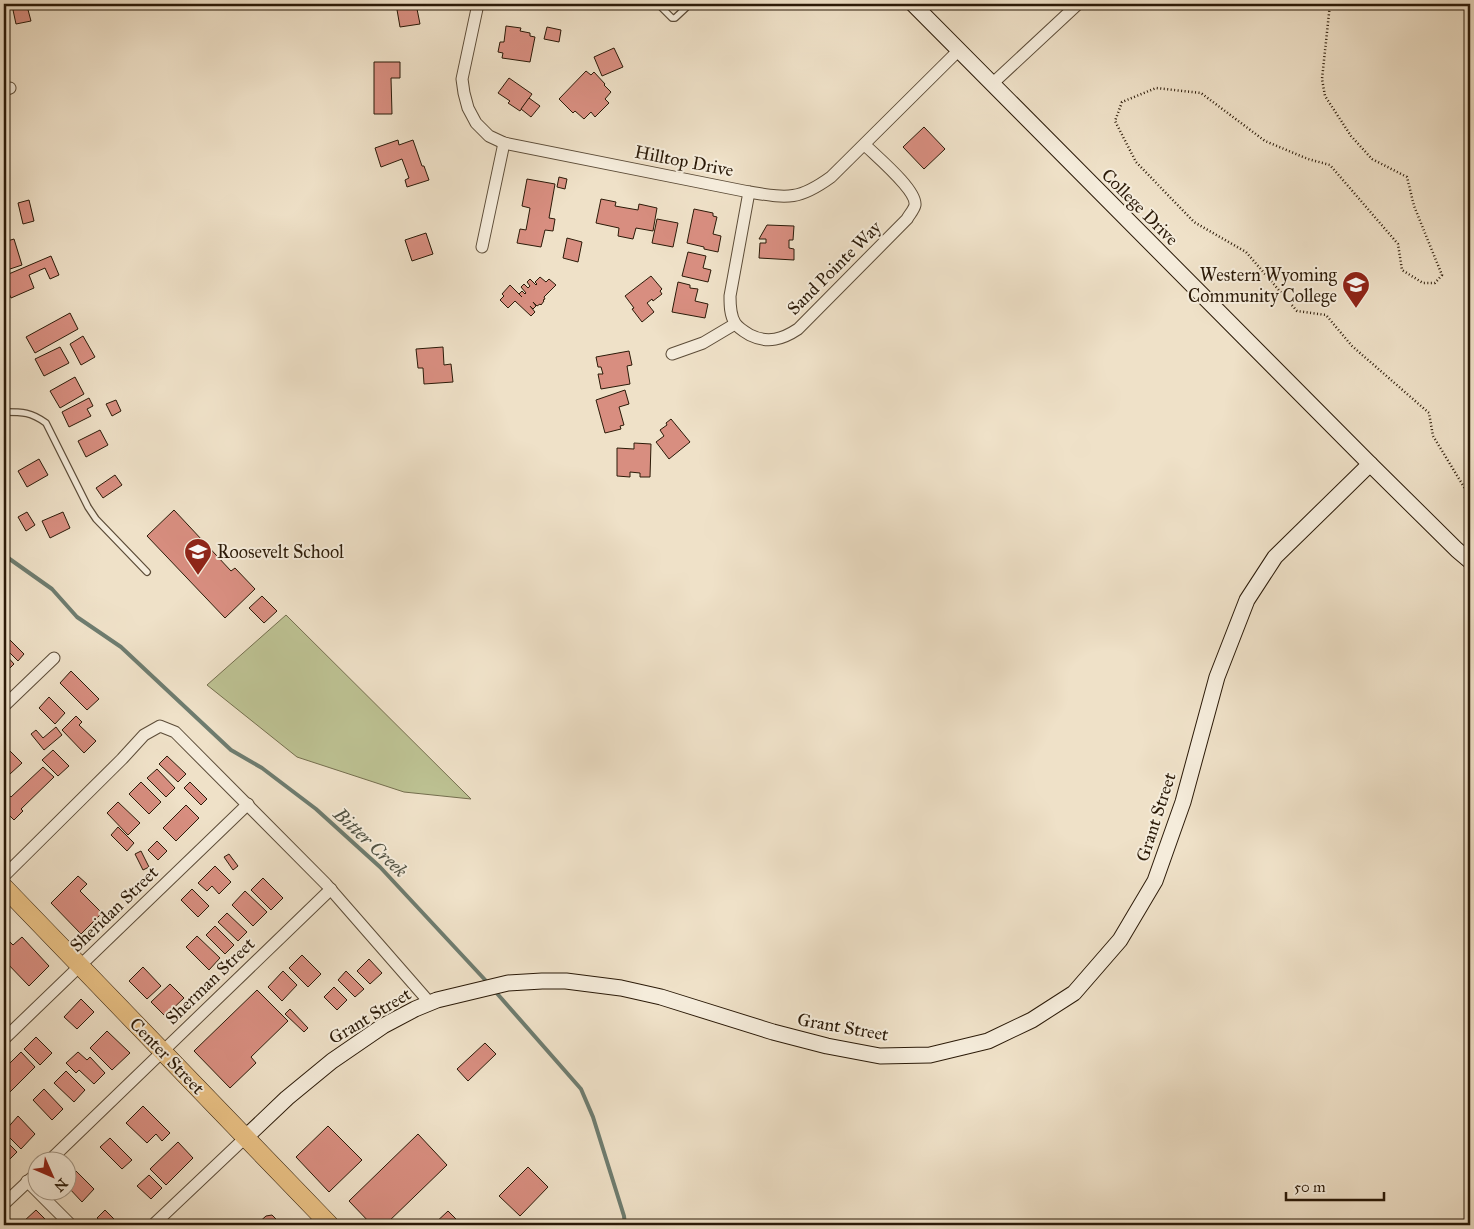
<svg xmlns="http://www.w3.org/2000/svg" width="1474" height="1229" font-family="'IM FELL Great Primer',serif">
	<rect width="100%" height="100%" fill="#efe1c8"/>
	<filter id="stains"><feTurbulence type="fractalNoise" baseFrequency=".004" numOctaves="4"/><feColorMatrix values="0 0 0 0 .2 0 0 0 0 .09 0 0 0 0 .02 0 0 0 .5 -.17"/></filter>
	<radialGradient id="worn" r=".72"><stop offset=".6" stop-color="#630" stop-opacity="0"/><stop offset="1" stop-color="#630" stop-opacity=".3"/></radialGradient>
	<polygon fill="#bdc293" stroke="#746e4e" points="286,615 471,799 404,792 297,757 207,685"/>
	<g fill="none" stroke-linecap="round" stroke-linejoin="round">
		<g stroke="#6e7c6f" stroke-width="4">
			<polyline points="4,555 52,589 77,617 121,647 231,750 262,768 316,809 380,867 488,983"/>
			<polyline points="494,990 581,1089 593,1117 624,1216 625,1225"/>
		</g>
	</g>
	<g fill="#d88e80" stroke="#2b1a08">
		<polygon points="396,4 416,4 420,24 400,27"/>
		<polygon points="510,4 536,4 535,9"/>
		<polygon points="27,6 31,21 16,24 13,10"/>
		<polygon points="506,26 521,28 520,31 530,33 530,36 535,37 530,62 502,58 503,53 498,52 500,42 504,42"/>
		<polygon points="547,27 561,30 559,42 544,39"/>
		<polygon points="614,48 623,67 602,76 594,57"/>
		<polygon points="374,62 400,62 400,78 391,78 392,114 374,114"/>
		<polygon points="586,71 591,75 594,72 605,84 604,85 611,92 605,99 609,103 595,117 591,112 584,119 575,111 573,113 559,99"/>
		<polygon points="509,78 532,94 520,111 508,103 510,101 498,93"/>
		<polygon points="529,98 540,106 531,117 521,109"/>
		<polygon points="924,127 945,149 924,169 903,147"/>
		<polygon points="398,140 399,145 413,140 422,166 424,166 429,180 407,187 405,180 409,178 402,159 381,167 375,148"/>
		<polygon points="559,177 567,179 565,189 557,187"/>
		<polygon points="527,179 555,184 549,218 555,219 553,231 545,230 541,247 517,243 520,229 526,230 530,208 522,206"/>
		<polygon points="601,199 616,202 615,206 638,210 639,204 657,208 653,231 636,228 633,239 618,236 619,228 596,223"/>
		<polygon points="29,200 34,221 23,224 18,203"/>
		<polygon points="694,209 713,213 713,216 717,217 713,234 721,236 718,252 704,249 704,247 687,243"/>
		<polygon points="657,219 678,223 673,247 652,243"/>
		<polygon points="767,225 794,226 793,240 789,240 789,248 794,249 794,260 759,258 760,243 766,243 766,239 759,239"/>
		<polygon points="426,233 433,254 412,261 405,240"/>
		<polygon points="567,238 582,242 578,262 563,258"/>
		<polygon points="14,239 22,265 4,271 4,242"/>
		<polygon points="688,252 706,256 703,268 711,270 708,282 682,276"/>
		<polygon points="51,256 59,275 50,279 45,268 29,275 34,288 11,298 4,281 4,276"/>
		<polygon points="651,276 662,289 660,291 662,294 653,301 652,299 647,303 654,312 642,322 632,309 634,308 625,296"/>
		<polygon points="540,277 546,282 549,279 556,285 544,297 545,299 543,300 544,301 541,305 540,304 537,306 533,302 536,306 533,309 530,306 535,312 531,316 515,301 508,308 500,300 504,296 502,294 510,285 522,297 519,294 522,291 525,294 526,293 521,287 524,284 528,288 530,286 527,282 530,279 536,285 537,284 535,282"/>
		<polygon points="678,282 690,285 690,288 698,289 695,301 708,304 705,318 672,312"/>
		<polygon points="70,313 78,329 35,353 26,337"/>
		<polygon points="83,336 95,357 81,365 70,344"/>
		<polygon points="60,347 69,363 44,376 35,359"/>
		<polygon points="443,347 444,365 451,364 453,382 424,384 423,368 418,368 416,349"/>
		<polygon points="629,351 632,365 627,366 630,384 601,389 598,374 603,374 601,367 598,367 596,357"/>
		<polygon points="75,377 84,394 60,408 50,391"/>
		<polygon points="625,390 629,404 619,407 624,425 620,426 621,429 605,433 596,400"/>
		<polygon points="89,398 93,406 87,409 91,416 69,427 62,412"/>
		<polygon points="116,400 121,411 112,416 106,404"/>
		<polygon points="671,419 690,442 669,459 656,442 664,436 660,430 667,425 666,423"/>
		<polygon points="100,430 108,445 86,457 78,441"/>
		<polygon points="634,443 651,444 650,477 640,477 640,473 630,472 630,477 617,476 617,448 634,449"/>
		<polygon points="39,459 48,475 27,487 18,471"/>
		<polygon points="115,475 122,485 103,498 96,488"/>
		<polygon points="174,510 231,571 235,568 255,589 225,618 147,536"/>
		<polygon points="27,512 35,525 26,531 18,517"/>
		<polygon points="63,512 70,528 50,538 42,521"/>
		<polygon points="262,596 277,611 264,623 249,608"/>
		<polygon points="10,640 24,654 18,661 4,647"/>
		<polygon points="4,653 14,664 4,674"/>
		<polygon points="71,671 99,699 87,710 60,683"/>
		<polygon points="49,697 65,713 55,724 39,708"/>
		<polygon points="76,716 82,722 79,725 96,741 84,753 62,730"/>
		<polygon points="56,727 62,735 44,750 31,734 36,730 43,738"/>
		<polygon points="4,745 22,763 10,774 4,768"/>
		<polygon points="53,750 69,766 58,776 42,760"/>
		<polygon points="167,756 186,774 178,782 159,764"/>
		<polygon points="43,767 54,777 21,809 23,811 14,820 4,810 4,790 11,797"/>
		<polygon points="157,769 175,788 166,797 147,778"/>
		<polygon points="141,782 161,802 149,814 129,794"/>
		<polygon points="190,782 207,799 201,805 184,788"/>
		<polygon points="118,802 140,823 128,835 107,813"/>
		<polygon points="186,805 199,818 176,841 163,828"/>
		<polygon points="118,827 134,843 127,851 111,835"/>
		<polygon points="157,841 167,851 158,860 148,850"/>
		<polygon points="141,851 149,867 143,870 135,854"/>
		<polygon points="229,854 238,866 233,870 224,857"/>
		<polygon points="215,866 231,882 219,894 212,886 207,891 198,883"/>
		<polygon points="78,876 87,884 80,891 102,913 81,934 51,903"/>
		<polygon points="263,878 283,898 271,910 251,890"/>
		<polygon points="192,889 209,906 198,917 181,900"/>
		<polygon points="245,891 267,912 253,926 232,905"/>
		<polygon points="227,913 247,932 238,941 218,922"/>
		<polygon points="215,926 234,945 225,954 206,935"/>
		<polygon points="4,936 13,945 22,937 49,966 29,986 4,960"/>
		<polygon points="197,936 220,958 209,970 186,947"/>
		<polygon points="302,955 321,974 308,987 289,968"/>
		<polygon points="369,959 382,973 370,984 357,971"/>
		<polygon points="143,967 161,986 147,999 129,981"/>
		<polygon points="283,971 297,985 282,1001 268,987"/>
		<polygon points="346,971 364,989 355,997 338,980"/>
		<polygon points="170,984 184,998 165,1016 151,1002"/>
		<polygon points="334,987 347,1000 337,1010 324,997"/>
		<polygon points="257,990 288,1021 251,1057 256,1063 230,1088 194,1051"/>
		<polygon points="81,999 94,1012 77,1029 64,1017"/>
		<polygon points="290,1009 308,1028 304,1032 285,1014"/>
		<polygon points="107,1031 130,1053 112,1070 90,1048"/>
		<polygon points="36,1037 52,1053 40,1065 24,1049"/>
		<polygon points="485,1043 496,1054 468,1081 457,1069"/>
		<polygon points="21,1052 35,1067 7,1095 4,1091 4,1069"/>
		<polygon points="78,1052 87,1060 90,1057 105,1073 94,1084 79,1070 76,1073 66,1063"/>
		<polygon points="66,1071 85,1090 74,1102 54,1083"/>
		<polygon points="44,1089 63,1109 52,1120 33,1100"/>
		<polygon points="143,1106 170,1133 162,1141 156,1134 147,1143 126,1123"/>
		<polygon points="18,1116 35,1134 21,1149 4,1132"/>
		<polygon points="328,1126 362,1160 329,1192 296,1157"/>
		<polygon points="418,1134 447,1165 385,1225 372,1225 349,1201"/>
		<polygon points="110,1138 132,1160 122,1169 100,1147"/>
		<polygon points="4,1139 17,1152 4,1165"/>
		<polygon points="178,1142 193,1158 166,1185 150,1169"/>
		<polygon points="528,1167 548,1187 520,1216 499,1196"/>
		<polygon points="76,1171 94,1189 82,1202 68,1187 68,1180"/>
		<polygon points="149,1175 162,1188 151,1199 137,1186"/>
		<polygon points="36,1210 50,1224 48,1225 27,1225 23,1222"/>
		<polygon points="105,1210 119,1224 117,1225 105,1225 97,1218"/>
		<polygon points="448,1211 462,1225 433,1225"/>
		<polygon points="272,1215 282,1225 256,1225 266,1216"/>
	</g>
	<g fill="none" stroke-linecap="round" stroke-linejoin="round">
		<defs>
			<g id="service">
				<polyline points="658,4 672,18 675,18 690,4"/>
				<path d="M4,412C23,412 31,412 46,423L88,507L96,519L147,572"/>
			</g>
			<g id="minor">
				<path d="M478,4L462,79L464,93L468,108L476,123L489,136L504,143L749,192C787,198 798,201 831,177L959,50"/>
				<polyline points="992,84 1078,4"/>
				<polyline points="4,90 10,88"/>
				<path d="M749,192L730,296C730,305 730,315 735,323C738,328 745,332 750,335C768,344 783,339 798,329L907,219C909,215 914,210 915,205C917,190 876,156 865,145"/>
				<polyline points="482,247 504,143"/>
				<polyline points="672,354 703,343 735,324"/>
				<polyline points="4,706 54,658"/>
				<polyline points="4,876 122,759 144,735 160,726 175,732 326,884 430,1003"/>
				<polyline points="4,1039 248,804"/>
				<polyline points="48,1162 331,889"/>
				<polyline points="27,1181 71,1225"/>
				<polyline points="4,1204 38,1172"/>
				<polyline points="153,1225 246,1137"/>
			</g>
			<g id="secondary">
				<polyline points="913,4 1370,464 1457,550 1470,561"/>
				<polyline points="246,1137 287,1098 332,1061 383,1026 415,1009 437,1000 508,983 542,981 566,981 621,988 661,997 773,1032 827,1046 880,1056 930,1055 988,1041 1032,1020 1074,993 1120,940 1155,881 1183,802 1217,677 1247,600 1275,557 1370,464"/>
			</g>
			<polyline id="primary" points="4,887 330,1225"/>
		</defs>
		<use href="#service" stroke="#5c4c38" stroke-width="8"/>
		<use href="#minor" stroke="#5c4c38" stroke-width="13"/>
		<use href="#secondary" stroke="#2b1a08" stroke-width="17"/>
		<use href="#primary" stroke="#2b1a08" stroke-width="19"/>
		<polyline stroke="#2b1a08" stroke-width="2.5" stroke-dasharray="1 2.5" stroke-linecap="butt" points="1330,4 1322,79 1325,96 1351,136 1372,159 1407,177 1414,206 1442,275 1435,283 1423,283 1402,270 1398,244 1330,165 1308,159 1265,141 1201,93 1156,88 1122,102 1115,121 1136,162 1194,222 1246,252 1297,311 1326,315 1352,346 1429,413 1433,436 1464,487 1470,488"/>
		<use href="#service" stroke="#f5ecdb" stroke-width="5.5"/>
		<use href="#minor" stroke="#f5ecdb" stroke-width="11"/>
		<use href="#secondary" stroke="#f5ecdb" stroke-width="15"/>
		<use href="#primary" stroke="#e8c084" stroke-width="18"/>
	</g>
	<defs>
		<symbol id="university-pin" viewBox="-11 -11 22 30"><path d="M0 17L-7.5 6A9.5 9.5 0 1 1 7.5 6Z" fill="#8f2418" stroke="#f5ecdb"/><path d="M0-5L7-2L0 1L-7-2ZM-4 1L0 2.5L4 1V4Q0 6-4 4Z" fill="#fff"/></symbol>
		<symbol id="school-pin" viewBox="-11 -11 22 30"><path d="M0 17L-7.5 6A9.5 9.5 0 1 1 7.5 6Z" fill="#8f2418" stroke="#f5ecdb"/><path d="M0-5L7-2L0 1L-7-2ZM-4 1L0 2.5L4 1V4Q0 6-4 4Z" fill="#fff"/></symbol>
	</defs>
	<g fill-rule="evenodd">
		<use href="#university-pin" x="1340" y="269" width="32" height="43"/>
		<use href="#school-pin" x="182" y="536" width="32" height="43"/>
	</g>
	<g text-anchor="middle" stroke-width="4" stroke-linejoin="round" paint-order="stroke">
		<g font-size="18" fill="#2b1a08" stroke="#f5ecdb">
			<text transform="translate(684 161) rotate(11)" y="6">Hilltop Drive</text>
			<text transform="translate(1140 207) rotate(45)" y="6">College Drive</text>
			<text transform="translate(834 268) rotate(-45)" y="6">Sand Pointe Way</text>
			<text transform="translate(1156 817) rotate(-72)" y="6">Grant Street</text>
			<text transform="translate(114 909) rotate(-44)" y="6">Sheridan Street</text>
			<text transform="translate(210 981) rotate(-44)" y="6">Sherman Street</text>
			<text transform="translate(370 1016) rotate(-31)" y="6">Grant Street</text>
			<text transform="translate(843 1027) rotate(10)" y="6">Grant Street</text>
			<text transform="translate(167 1056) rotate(46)" y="6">Center Street</text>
		</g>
		<g font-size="18" fill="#2b1a08" stroke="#f5ecdb" text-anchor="end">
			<text x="1337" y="281">Western Wyoming<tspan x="1337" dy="21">Community College</tspan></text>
			<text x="217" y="558" text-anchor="start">Roosevelt School</text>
		</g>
		<g font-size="19" font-style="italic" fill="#525344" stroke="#f5ecdb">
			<text transform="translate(371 842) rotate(43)" y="7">Bitter Creek</text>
		</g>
	</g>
	<rect width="1474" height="1229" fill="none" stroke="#efe1c8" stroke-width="20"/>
	<rect x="5" y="5" width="1464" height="1219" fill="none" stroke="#2b1a08" stroke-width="2.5"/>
	<rect x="10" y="10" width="1454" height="1209" fill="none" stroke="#2b1a08"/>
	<g transform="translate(52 1176) rotate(135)"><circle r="24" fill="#f5ecdb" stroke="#a49887"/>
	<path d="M0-4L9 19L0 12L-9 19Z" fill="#8f2418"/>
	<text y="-8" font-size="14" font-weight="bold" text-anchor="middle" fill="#2b1a08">N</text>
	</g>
	<path d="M1286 1192v8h98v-8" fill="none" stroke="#2b1a08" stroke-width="2.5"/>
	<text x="1294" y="1192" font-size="15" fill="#2b1a08" stroke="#f5ecdb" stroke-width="4" paint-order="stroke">50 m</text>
	<rect width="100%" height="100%" filter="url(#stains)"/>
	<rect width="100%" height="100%" fill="url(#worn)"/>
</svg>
